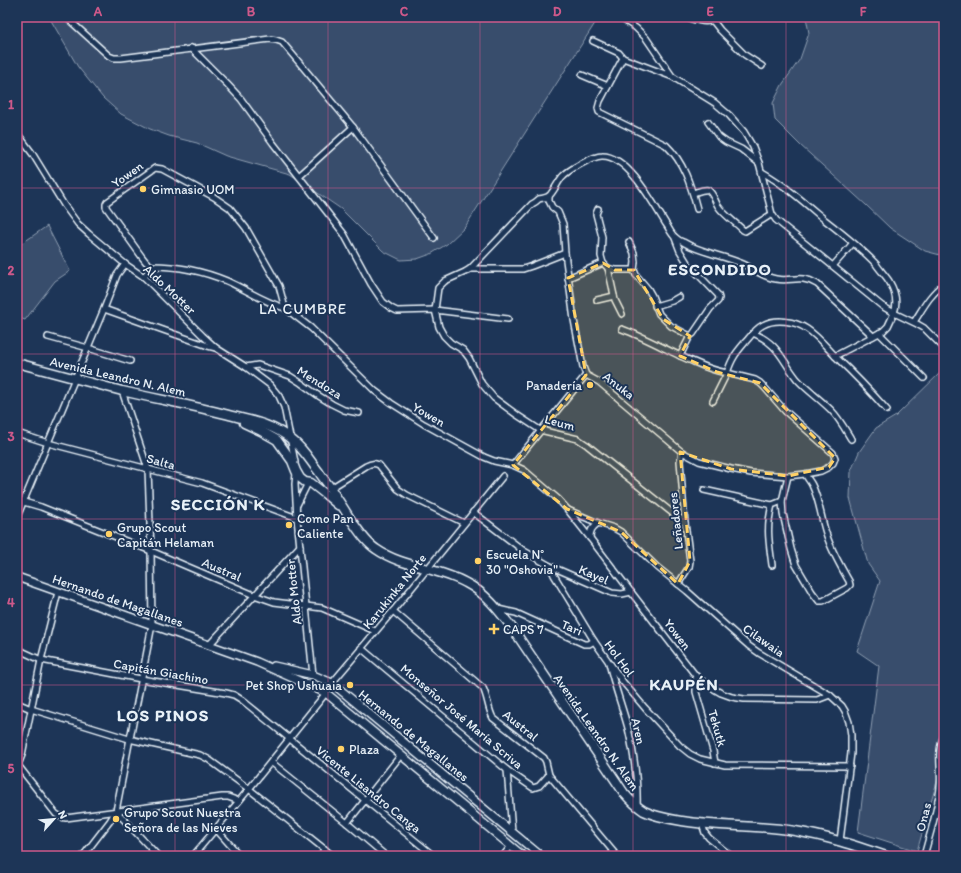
<svg xmlns="http://www.w3.org/2000/svg" width="961" height="873" font-family="Itim,sans-serif">
	<rect width="100%" height="100%" fill="#1d3557"/>
	<filter id="ink" filterUnits="userSpaceOnUse"><feTurbulence type="fractalNoise" baseFrequency=".025" numOctaves="2"/><feDisplacementMap in="SourceGraphic" scale="8" xChannelSelector="R" yChannelSelector="G"/><feConvolveMatrix kernelMatrix="1 2 1 2 8 2 1 2 1" color-interpolation-filters="sRGB"/></filter>
	<g filter="url(#ink)">
		<g fill="#374d6c" stroke="#909fb2">
			<polygon points="49,17 599,17 465,227 447,244 431,254 417,259 401,260 383,251 341,209 290,174 226,156 197,143 169,136 150,129 121,114 103,98 78,67"/>
			<polygon points="806,17 944,17 944,256 925,251 890,228 866,205 800,145 775,120 773,103 782,85 800,59 809,33"/>
			<polygon points="47,226 70,271 55,281 25,320 17,317 17,238 21,244"/>
			<polygon points="944,369 944,757 917,851 858,832 879,666 857,651 880,581 868,564 850,498 851,471 859,452 876,428 896,416"/>
		</g>
		<g fill="none" stroke-linecap="round" stroke-linejoin="round">
			<defs>
				<g id="minor">
					<polyline points="66,17 109,56 114,58 121,58 270,39 276,40 282,42 353,127 434,238"/>
					<polyline points="619,17 636,28 646,38 672,76"/>
					<path d="M684,17C694,19 709,26 718,17"/>
					<polyline points="713,21 720,30 745,55 762,66"/>
					<polyline points="593,41 619,53 623,58 673,77 715,103 729,115 744,132 753,147 759,163 772,214 776,220 882,306 894,313 888,326 883,331 835,356"/>
					<polyline points="191,48 227,84 241,99 273,143 344,234 371,284 383,302 391,308 397,311 435,310 508,319"/>
					<path d="M623,58L600,101L598,108L599,112L666,145C684,162 691,186 697,209"/>
					<polyline points="582,75 608,86"/>
					<polyline points="708,122 719,137 726,142 741,149 759,163"/>
					<polyline points="17,133 32,153 64,205 78,224 89,234 125,264 144,277 203,336 216,348 246,367 270,385 279,396 284,407 295,462"/>
					<path d="M762,172C785,185 805,203 825,220C843,234 861,248 876,264C880,270 885,275 889,281C895,291 898,302 894,313L917,324L924,328L944,348"/>
					<polyline points="299,176 353,127"/>
					<path d="M693,193C697,192 703,189 708,190C713,193 715,201 718,206C724,215 735,222 743,230L745,231L772,214"/>
					<path d="M549,196V201L552,207L558,212L563,224L565,253L574,320L583,367L586,375L599,382L682,452L699,461L731,469L751,473L788,476L805,474L821,471L829,467L833,463L835,458L833,453L785,411L765,388L760,383L755,380L727,373C732,357 737,352 748,339C752,334 757,328 763,325C776,318 795,321 807,329C819,337 828,349 838,359C855,375 871,392 887,410"/>
					<polyline points="598,209 596,214 602,237 601,256 603,263 608,268 615,300 622,314"/>
					<polyline points="629,242 634,253 635,262 634,270 636,275 648,289 652,296 659,314 671,326 690,336 693,334 710,309 718,301 719,298 718,295 688,264 680,251 675,238"/>
					<polyline points="565,253 532,266 523,269 470,269 465,272 445,281 438,288 435,310 439,327 444,336 451,343 463,350 469,358 482,384 494,398 517,415 540,430 578,439 587,445 685,523"/>
					<polyline points="152,266 146,262 142,257 106,207 106,204 107,202 155,168 162,169 214,197 230,208 246,228 279,286 285,308 311,328 375,391 391,403 424,424 484,457 494,461 513,465 524,470 558,499 567,509 590,538 631,592 696,676 709,686 721,693 732,697 744,699 817,700 830,695"/>
					<polyline points="833,266 853,243"/>
					<polyline points="608,268 615,270 634,270"/>
					<path d="M470,269L532,204C534,203 537,201 539,199C543,198 548,198 550,195C555,189 558,182 562,177C568,170 593,156 602,156C628,155 654,205 666,224C669,228 671,234 675,237C677,239 680,241 683,242C701,253 723,255 743,264C754,269 763,277 776,279C792,282 800,274 817,284L873,336"/>
					<path d="M144,277L152,266C178,266 203,271 227,281C247,290 264,302 285,308"/>
					<polyline points="568,278 603,263"/>
					<polyline points="597,300 614,296"/>
					<polyline points="655,306 672,301 679,297"/>
					<polyline points="104,309 208,346 216,348"/>
					<path d="M914,322C923,308 930,294 944,284"/>
					<path d="M622,329C647,338 670,352 694,362C705,367 715,371 727,373L713,401"/>
					<path d="M753,333C779,344 781,359 797,379C808,391 820,399 831,410C839,418 845,429 851,439"/>
					<polyline points="879,333 924,378"/>
					<polyline points="48,337 88,348 130,361"/>
					<polyline points="680,356 690,336"/>
					<polyline points="246,367 258,365 290,376 301,383 319,396 332,404 344,410 359,413"/>
					<polyline points="17,433 48,443 202,483 297,518"/>
					<polyline points="513,465 525,450 586,375"/>
					<polyline points="296,473 295,484 297,518 313,675"/>
					<path d="M788,476L782,501L783,514L791,549L796,565L812,592L819,601H823L847,588L850,585L849,581C841,567 832,552 827,536C821,520 820,501 812,485C810,481 807,478 805,474"/>
					<path d="M331,488L366,466C372,463 374,463 379,465L398,489L407,495L464,523"/>
					<polyline points="704,490 772,505"/>
					<polyline points="17,500 41,507 151,551 254,595 274,602 322,608 375,631"/>
					<polyline points="297,505 308,483"/>
					<polyline points="568,510 598,523 614,528 621,532 657,567 687,591 749,646 759,653 830,695 842,706 845,711 849,722 851,735 851,753 840,841"/>
					<polyline points="473,512 524,551 550,566 612,593 622,594 631,592"/>
					<polyline points="17,517 104,309 117,275 125,264"/>
					<path d="M590,538C590,530 592,528 598,523"/>
					<path d="M772,565C769,541 766,529 772,505L782,501"/>
					<polyline points="550,566 554,575 594,641 623,682 645,708 680,746 690,754 700,759 725,765 850,766"/>
					<polyline points="678,584 689,567 690,561 685,523 680,461 682,452"/>
					<polyline points="498,609 516,613 584,644 589,644 594,641"/>
					<path d="M393,611L483,688C488,698 488,709 493,718L544,758L546,762L549,775L617,856"/>
					<polyline points="209,645 300,546"/>
					<polyline points="361,648 507,770 533,788 539,786 549,775"/>
					<polyline points="17,649 41,660 141,679 226,693 234,695 242,700 434,856"/>
					<path d="M609,663C614,685 622,706 628,728C634,754 638,780 637,807"/>
					<polyline points="696,676 696,692 713,751 715,763"/>
					<polyline points="332,683 393,611 503,476"/>
					<polyline points="17,703 31,709 129,739 200,755 208,759 249,789 333,856"/>
					<polyline points="271,762 347,823 386,856"/>
					<polyline points="17,764 56,814 61,817 66,818 222,797 228,797 239,801"/>
					<polyline points="18,765 22,755 41,660 58,592"/>
					<polyline points="507,770 512,831"/>
					<polyline points="938,800 944,805"/>
					<polyline points="116,811 158,856"/>
					<polyline points="347,823 401,755"/>
					<polyline points="702,824 705,833 709,838 731,856"/>
					<polyline points="216,829 240,856"/>
					<polyline points="83,856 110,821 116,811 152,625 151,551 148,469 122,391"/>
					<polyline points="193,856 249,789 326,693"/>
					<polyline points="320,856 325,849"/>
					<polyline points="503,856 511,846"/>
					<path d="M924,856C930,833 938,810 940,787C942,769 936,752 944,736"/>
				</g>
				<g id="secondary">
					<polyline points="17,577 257,662 326,693 523,856"/>
					<polyline points="274,666 313,675 332,683 541,856"/>
				</g>
				<g id="trunk">
					<path d="M17,363C52,372 87,382 122,391C156,399 191,405 225,414C248,420 274,424 292,440C304,449 310,461 319,472C322,477 326,482 330,487C336,497 343,507 349,517C357,528 365,542 376,549C403,568 438,567 466,583C486,593 500,612 513,629L624,793C630,800 636,806 644,811C656,817 670,819 682,821C720,827 758,825 795,831C826,836 856,846 886,856"/>
					<polyline points="244,423 261,431 277,440 292,461 296,471 300,478 305,482 311,483 325,494 338,505"/>
				</g>
			</defs>
			<use href="#minor" stroke="#e8f1f8" stroke-width="8"/>
			<use href="#secondary" stroke="#e8f1f8" stroke-width="10"/>
			<use href="#trunk" stroke="#e8f1f8" stroke-width="11"/>
			<use href="#minor" stroke="#1d3557" stroke-width="5"/>
			<use href="#secondary" stroke="#1d3557" stroke-width="7"/>
			<use href="#trunk" stroke="#1d3557" stroke-width="8"/>
		</g>
	</g>
	<path fill="#ffd166" fill-opacity="0.2" stroke="#ffd166" stroke-width="3" stroke-dasharray="8 5" stroke-linejoin="round" d="M603,263L615,270H634L663,319L690,336L680,356L717,372L760,383L835,458L829,467L788,476L731,469L680,452L690,561L678,584L621,532L567,509L513,465L586,375L568,278Z"/>
	<path fill="none" stroke="#cd598a" stroke-width="1" stroke-opacity="0.55" d="M175,17V856M328,17V856M480,17V856M633,17V856M786,17V856M17,188H944M17,354H944M17,519H944M17,685H944"/>
	<g fill="#ffd166" stroke="#1d3557" stroke-width="1.5">
		<circle cx="143" cy="189" r="4"/>
		<circle cx="590" cy="385" r="4"/>
		<circle cx="289" cy="525" r="4"/>
		<circle cx="109" cy="534" r="4"/>
		<circle cx="478" cy="561" r="4"/>
		<path d="M492 623h4v4h4v4h-4v4h-4v-4h-4v-4h4z"/>
		<circle cx="350" cy="685" r="4"/>
		<circle cx="341" cy="749" r="4"/>
		<circle cx="116" cy="819" r="4"/>
	</g>
	<g text-anchor="middle" stroke-width="4" stroke-linejoin="round" paint-order="stroke">
		<g font-size="13" fill="#e8f1f8" stroke="#1d3557">
			<text transform="translate(127 174) rotate(-35)" y="5">Yowen</text>
			<text transform="translate(170 289) rotate(43)" y="5">Aldo Motter</text>
			<text transform="translate(118 376) rotate(13)" y="5">Avenida Leandro N. Alem</text>
			<text transform="translate(320 382) rotate(32)" y="5">Mendoza</text>
			<text transform="translate(619 385) rotate(38)" y="5">Anuka</text>
			<text transform="translate(429 414) rotate(30)" y="5">Yowen</text>
			<text transform="translate(560 422) rotate(15)" y="5">Leum</text>
			<text transform="translate(161 461) rotate(15)" y="5">Salta</text>
			<text transform="translate(675 521) rotate(-96)" y="5">Leñadores</text>
			<text transform="translate(222 569) rotate(23)" y="5">Austral</text>
			<text transform="translate(594 574) rotate(23)" y="5">Kayel</text>
			<text transform="translate(394 591) rotate(-51)" y="5">Karukinka Norte</text>
			<text transform="translate(293 592) rotate(-96)" y="5">Aldo Motter</text>
			<text transform="translate(118 600) rotate(19)" y="5">Hernando de Magallanes</text>
			<text transform="translate(572 627) rotate(23)" y="5">Tari</text>
			<text transform="translate(678 634) rotate(52)" y="5">Yowen</text>
			<text transform="translate(764 640) rotate(35)" y="5">Cilawaia</text>
			<text transform="translate(620 658) rotate(54)" y="5">Hol Hol</text>
			<text transform="translate(161 671) rotate(10)" y="5">Capitán Giachino</text>
			<text transform="translate(462 716) rotate(40)" y="5">Monseñor José María Scriva</text>
			<text transform="translate(521 725) rotate(39)" y="5">Austral</text>
			<text transform="translate(718 728) rotate(74)" y="5">Tekutk</text>
			<text transform="translate(639 731) rotate(78)" y="5">Aren</text>
			<text transform="translate(597 732) rotate(55)" y="5">Avenida Leandro N. Alem</text>
			<text transform="translate(414 735) rotate(39)" y="5">Hernando de Magallanes</text>
			<text transform="translate(369 789) rotate(39)" y="5">Vicente Lisandro Canga</text>
			<text transform="translate(923 817) rotate(-76)" y="5">Onas</text>
		</g>
		<g font-size="13" fill="#e8f1f8" stroke="#1d3557" text-anchor="start">
			<text x="151" y="194">Gimnasio UOM</text>
			<text x="582" y="390" text-anchor="end">Panadería</text>
			<text x="297" y="523">Como Pan<tspan x="297" dy="15">Caliente</tspan></text>
			<text x="117" y="532">Grupo Scout<tspan x="117" dy="15">Capitán Helaman</tspan></text>
			<text x="486" y="559">Escuela N°<tspan x="486" dy="15">30 "Oshovia"</tspan></text>
			<text x="503" y="634">CAPS 7</text>
			<text x="342" y="690" text-anchor="end">Pet Shop Ushuaia</text>
			<text x="349" y="754">Plaza</text>
			<text x="124" y="817">Grupo Scout Nuestra<tspan x="124" dy="15">Señora de las Nieves</tspan></text>
		</g>
		<g font-size="15" letter-spacing="1" fill="#e8f1f8" stroke="#1d3557">
			<text x="303" y="314">LA CUMBRE</text>
		</g>
		<g font-size="17" font-weight="bold" letter-spacing="1" fill="#e8f1f8" stroke="#1d3557">
			<text x="720" y="275">ESCONDIDO</text>
			<text x="218" y="510">SECCIÓN K</text>
			<text x="684" y="690">KAUPÉN</text>
			<text x="163" y="721">LOS PINOS</text>
		</g>
	</g>
	<rect width="961" height="873" fill="none" stroke="#1d3557" stroke-width="44"/>
	<g transform="translate(54 819) rotate(63)" stroke="#1d3557" stroke-width="3" paint-order="stroke">
	<path d="M0-3L7 15L0 10L-7 15Z" fill="#e8f1f8"/>
	<text y="-6" font-size="11" font-weight="bold" text-anchor="middle" fill="#e8f1f8">N</text>
	</g>
	<rect x="22" y="22" width="917" height="829" fill="none" stroke="#cd598a" stroke-width="1.5"/>
	<g font-size="13" text-anchor="middle" font-weight="bold" fill="#cd598a">
		<text x="98" y="16">A</text>
		<text x="251" y="16">B</text>
		<text x="404" y="16">C</text>
		<text x="557" y="16">D</text>
		<text x="710" y="16">E</text>
		<text x="863" y="16">F</text>
		<text x="11" y="109">1</text>
		<text x="11" y="275">2</text>
		<text x="11" y="441">3</text>
		<text x="11" y="607">4</text>
		<text x="11" y="773">5</text>
	</g>
</svg>
